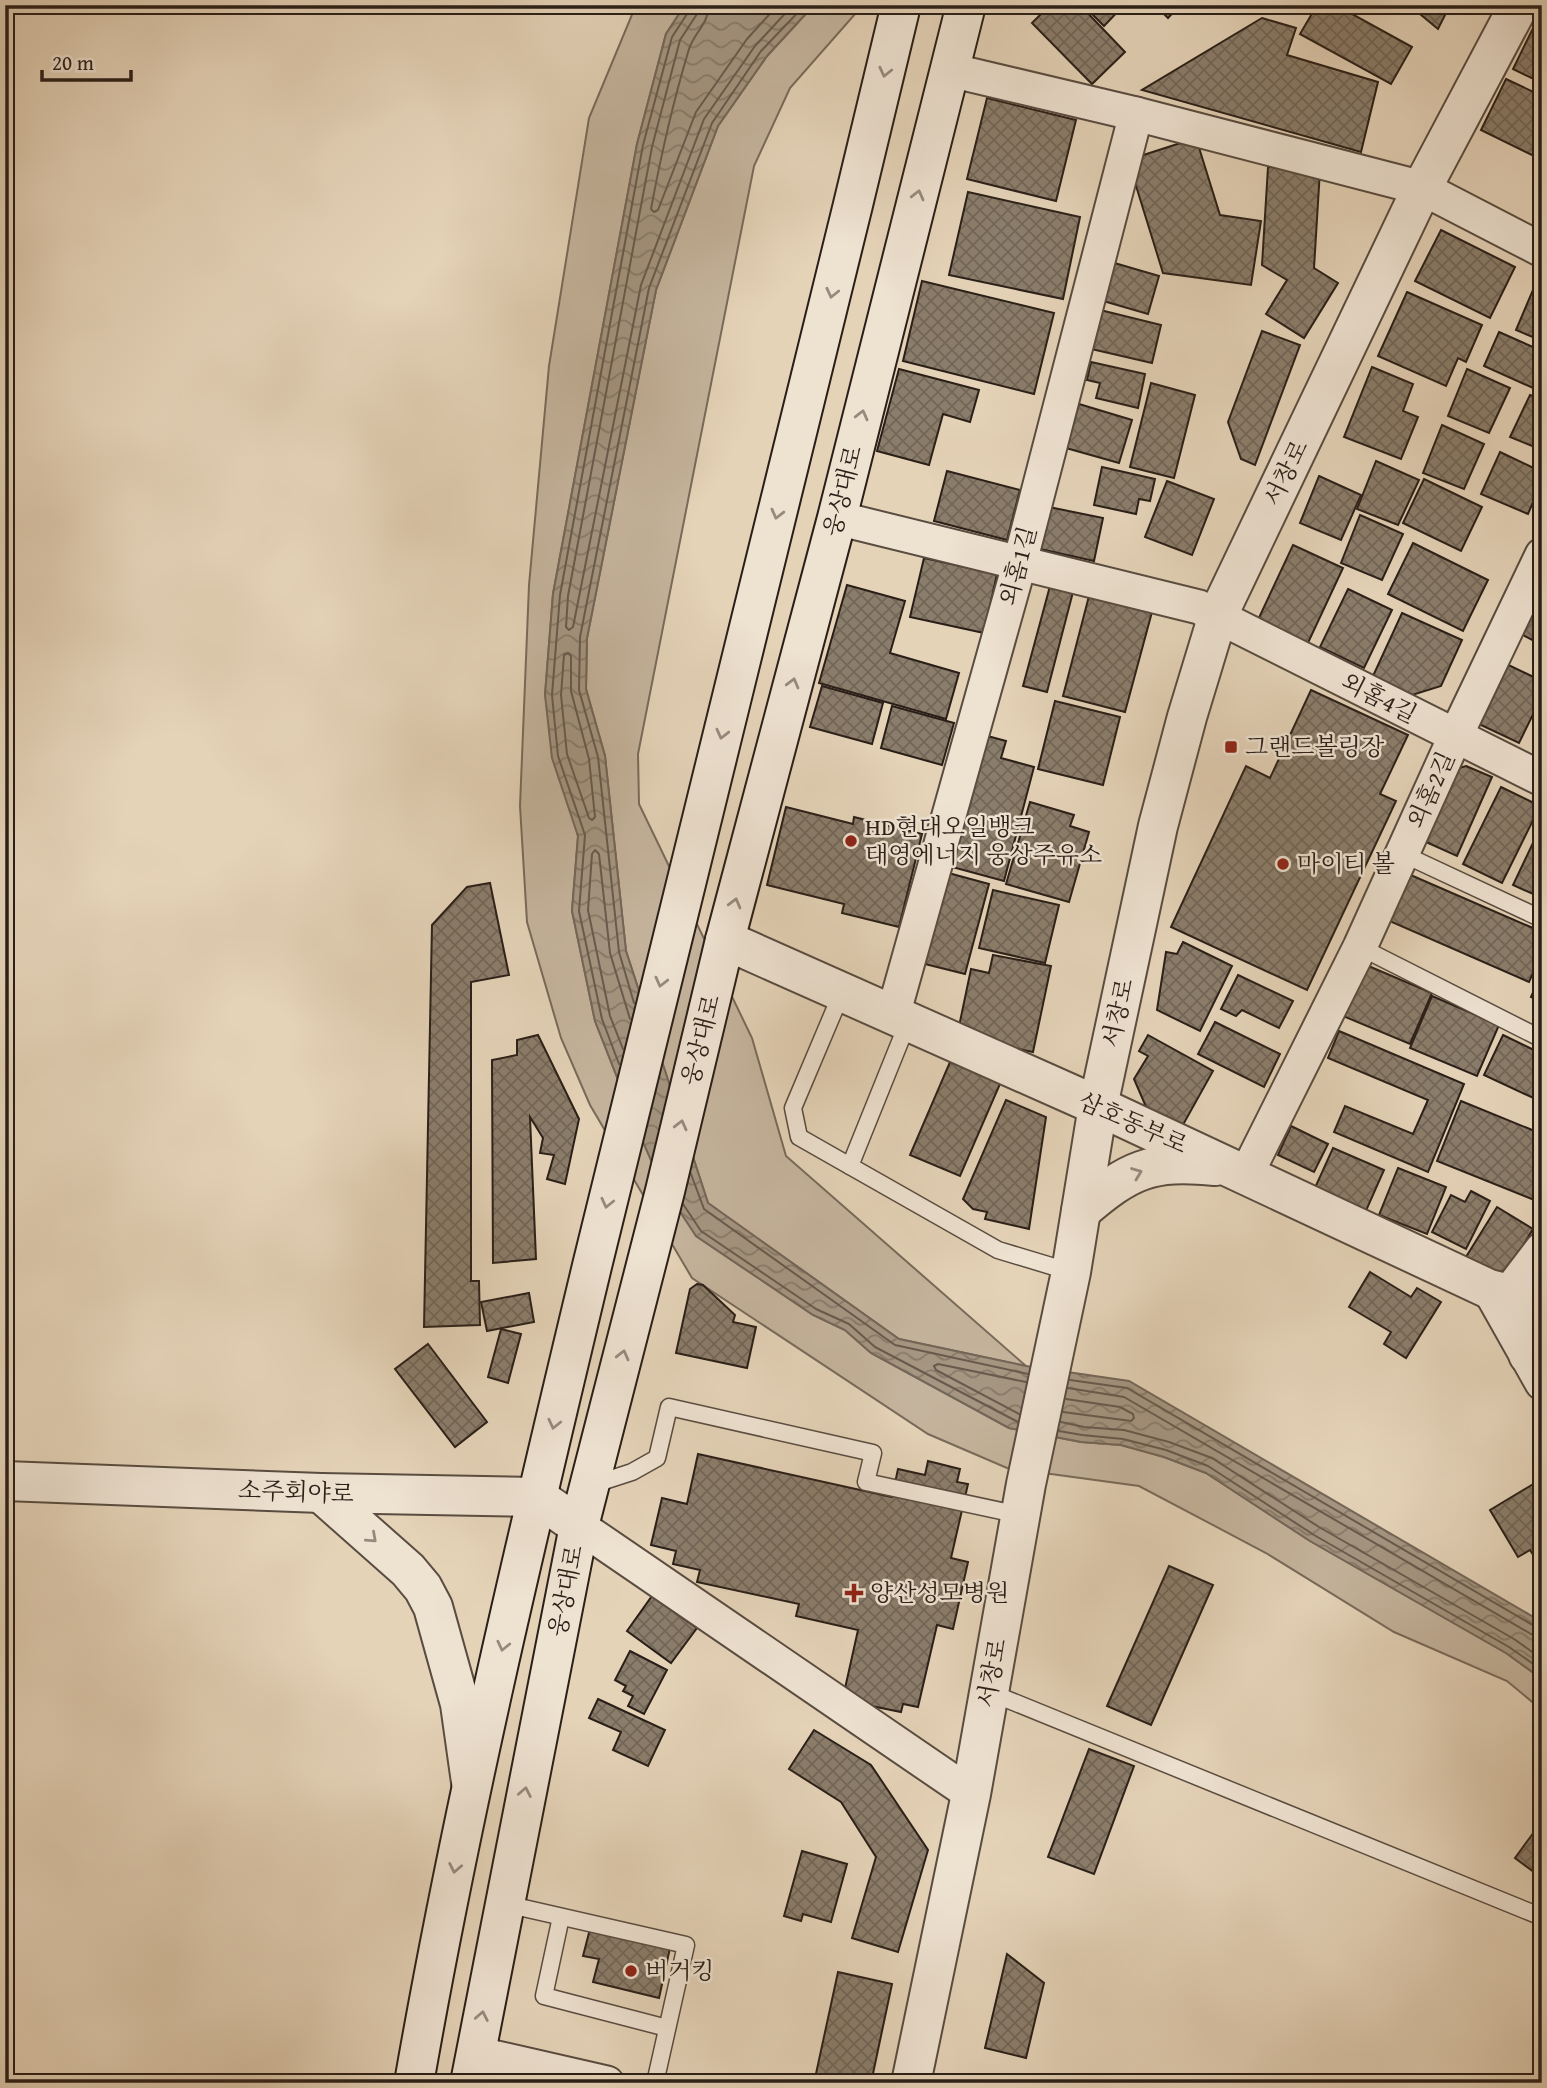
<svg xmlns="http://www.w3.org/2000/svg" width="1547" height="2088" font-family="'Gentium Book Plus','Noto Serif KR',serif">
	<defs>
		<pattern id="water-waves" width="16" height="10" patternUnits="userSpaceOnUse" patternTransform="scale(1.75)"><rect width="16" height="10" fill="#a59682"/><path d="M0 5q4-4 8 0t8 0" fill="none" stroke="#877a69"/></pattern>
		<pattern id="building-cross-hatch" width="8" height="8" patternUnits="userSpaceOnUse" patternTransform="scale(1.75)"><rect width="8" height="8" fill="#8b7d6b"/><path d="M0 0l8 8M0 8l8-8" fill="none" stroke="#726657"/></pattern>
	</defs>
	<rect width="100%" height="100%" fill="#e5d3b8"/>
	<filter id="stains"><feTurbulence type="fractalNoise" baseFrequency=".00286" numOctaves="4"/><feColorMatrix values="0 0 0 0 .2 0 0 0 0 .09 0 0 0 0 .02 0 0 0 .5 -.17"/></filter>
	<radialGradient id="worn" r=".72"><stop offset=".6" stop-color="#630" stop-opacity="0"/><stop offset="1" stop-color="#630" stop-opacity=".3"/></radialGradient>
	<g fill="#c5b49d" stroke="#786a5a" stroke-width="2">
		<polygon points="636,5 685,5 666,34 637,144 553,594 545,695 578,836 572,911 595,1021 639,1133 696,1236 813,1315 845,1330 871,1353 1009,1428 1081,1442 1121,1445 1164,1457 1206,1473 1310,1541 1506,1653 1542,1679 1542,1710 1507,1681 1394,1632 1266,1553 1139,1486 1007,1468 928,1434 692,1278 590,1105 561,1038 527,922 520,806 529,585 549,366 589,118"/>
		<polygon points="814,5 863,5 790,88 754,166 638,754 639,804 752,1038 786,1156 1026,1366 899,1339 708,1203 626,951 605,756 586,689 587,638 656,290 718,126 767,56"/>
	</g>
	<polygon fill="url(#water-waves)" stroke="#746658" stroke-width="2" points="685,5 814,5 767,56 718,126 656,290 587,638 586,689 605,756 626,951 708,1203 899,1339 1026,1366 1129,1381 1542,1622 1542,1679 1506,1653 1310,1541 1206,1473 1164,1457 1121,1445 1081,1442 1009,1428 871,1353 845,1330 813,1315 696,1236 661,1183 639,1133 595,1021 572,911 578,836 552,758 545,695 553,594 637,144 666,34"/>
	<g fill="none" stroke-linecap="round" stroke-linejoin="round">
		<g stroke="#685a4d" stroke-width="2">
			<polyline points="699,5 697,14 680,40 652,147 568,596 566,627 569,630 573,627 641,285 704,119 755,46 793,5"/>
			<path d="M709,5C709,23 694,33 689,49C673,102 661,155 651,209L654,212L658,210L696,112L747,39L778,5"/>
			<polygon points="568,653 571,656 571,691 589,759 595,817 592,820 589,818 567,754 561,695 564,655"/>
			<polyline points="634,1003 619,952 598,757 579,690 580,637 649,288 712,123 761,51 805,5"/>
			<polyline points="623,1049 610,1016 588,910 592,854 595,850 599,854 610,953 630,1019"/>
			<polyline points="619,1064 602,1019 579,911 585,835 558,756 552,695 560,595 643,145 672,37 689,11 690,5"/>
			<polyline points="691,1174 704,1209 895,1345 1028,1374"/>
			<polyline points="683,1204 701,1231 816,1309 849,1324 875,1347 1018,1422"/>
			<polyline points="1070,1380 1127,1388 1536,1627 1542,1628"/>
			<polyline points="1068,1388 1124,1397 1531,1634 1542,1637"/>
			<polyline points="1063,1412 1131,1421 1134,1418 1133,1414 1120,1407 1066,1399"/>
			<polyline points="1019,1414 936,1370 934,1366 938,1364 1026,1382"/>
			<polyline points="1061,1422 1084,1427 1124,1430 1169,1442 1212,1458 1319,1527 1514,1639 1542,1659"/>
			<polyline points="1059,1431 1082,1435 1123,1439 1166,1450 1208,1466 1314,1535 1509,1647 1542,1670"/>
		</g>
	</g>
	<g fill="url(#building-cross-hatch)" stroke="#2a1f18" stroke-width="2">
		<polygon points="1050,5 1080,5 1125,52 1092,84 1032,23"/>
		<polygon points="1083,5 1124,5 1104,26"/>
		<polygon points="1155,5 1180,5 1168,18"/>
		<polygon points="1317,5 1343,5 1341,8 1412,47 1391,84 1300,34"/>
		<polygon points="1409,5 1450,5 1438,29"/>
		<polygon points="1262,18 1296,28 1287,55 1378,82 1361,152 1142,90"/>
		<polygon points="1538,18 1542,20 1542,83 1513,69"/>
		<polygon points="1506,79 1542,96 1542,160 1481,130"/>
		<polygon points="987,98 1076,120 1056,201 967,179"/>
		<polygon points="1196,138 1220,215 1261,221 1251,285 1163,273 1128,160"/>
		<polygon points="1268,167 1320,170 1314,268 1338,283 1304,338 1266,314 1287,280 1262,265"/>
		<polygon points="968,192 1080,217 1063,299 949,275"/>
		<polygon points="1441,230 1515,267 1490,318 1415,281"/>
		<polygon points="1111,262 1159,276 1148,314 1100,300"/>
		<polygon points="1538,278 1542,280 1542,322 1535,338 1516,330"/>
		<polygon points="922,281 1054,313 1034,394 903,361"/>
		<polygon points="1407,292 1482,325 1466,362 1458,358 1446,386 1378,356"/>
		<polygon points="1096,309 1161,325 1152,363 1087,348"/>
		<polygon points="1262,331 1300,345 1255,465 1241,459 1228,422"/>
		<polygon points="1499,332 1542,351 1542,392 1484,366"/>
		<polygon points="1091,362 1145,374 1138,408 1096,398 1100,383 1087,380"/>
		<polygon points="1372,367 1413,384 1403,411 1418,417 1401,459 1344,437"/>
		<polygon points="899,369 979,390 970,422 943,414 929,465 877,451"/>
		<polygon points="1467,369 1510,388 1489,433 1448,416"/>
		<polygon points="1151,383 1195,395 1174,478 1130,467"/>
		<polygon points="1530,395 1542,400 1542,450 1510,437"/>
		<polygon points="1079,404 1132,420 1119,463 1066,448"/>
		<polygon points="1442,425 1484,444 1464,489 1423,473"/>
		<polygon points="1500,452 1542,472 1542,481 1528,514 1481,494"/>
		<polygon points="1376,461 1419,480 1398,525 1357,509"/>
		<polygon points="1102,467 1155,479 1150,501 1139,499 1136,514 1094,505"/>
		<polygon points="947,471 1020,490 1007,540 934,521"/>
		<polygon points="1319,476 1361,495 1341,540 1300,523"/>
		<polygon points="1424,479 1482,507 1461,551 1403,523"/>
		<polygon points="1167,481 1214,499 1192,555 1145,537"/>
		<polygon points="1049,507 1103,518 1094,561 1040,549"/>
		<polygon points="1360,515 1403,534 1382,580 1341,563"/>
		<polygon points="1413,543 1488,580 1463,631 1388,594"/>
		<polygon points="1293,545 1343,568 1307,645 1257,622"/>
		<polygon points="924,558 997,574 984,633 910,617"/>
		<polygon points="847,585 905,601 890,653 959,673 946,719 819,683"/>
		<polygon points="1050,586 1073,592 1047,692 1023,686"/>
		<polygon points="1348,589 1392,610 1364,668 1320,647"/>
		<polygon points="1089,596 1152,612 1125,712 1063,696"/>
		<polygon points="1532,598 1542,602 1542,645 1515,631"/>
		<polygon points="1402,613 1462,640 1441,686 1393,701 1367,689"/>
		<polygon points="1502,662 1542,681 1542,696 1519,743 1481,725 1477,714"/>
		<polygon points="822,686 883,703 872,744 810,727"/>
		<polygon points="1311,690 1408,735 1380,794 1396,801 1307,990 1171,927 1246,766 1270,778"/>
		<polygon points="1055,701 1120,717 1103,785 1038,769"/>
		<polygon points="892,706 954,723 942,765 881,748"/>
		<polygon points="980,734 1006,741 1001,758 1034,767 1004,881 945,865"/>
		<polygon points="1466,766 1492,777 1457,856 1426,842 1425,830 1452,770"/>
		<polygon points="1501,787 1540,806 1502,883 1463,864"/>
		<polygon points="1030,802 1074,815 1070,826 1089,832 1069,902 1006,884"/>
		<polygon points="786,807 853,824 854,817 922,834 899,927 842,913 844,904 767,885"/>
		<polygon points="1542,824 1542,898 1513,885"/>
		<polygon points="941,871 989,884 965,974 917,962"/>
		<polygon points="1406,873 1542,932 1542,953 1529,982 1385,919"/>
		<polygon points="490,883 509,975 471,982 471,1281 479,1281 480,1325 424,1327 432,925 467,887"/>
		<polygon points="993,890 1059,905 1045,963 979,948"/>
		<polygon points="1183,942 1232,966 1200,1031 1157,1010 1166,952 1177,954"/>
		<polygon points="993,955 1051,966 1033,1052 957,1036 971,969 989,973"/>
		<polygon points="1366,965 1432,993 1410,1044 1343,1016"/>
		<polygon points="1542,972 1542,1002 1531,997"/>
		<polygon points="1238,975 1293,1001 1279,1028 1242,1010 1236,1016 1221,1009"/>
		<polygon points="1432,996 1499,1025 1477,1076 1410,1048"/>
		<polygon points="1215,1022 1280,1054 1264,1087 1198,1054"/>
		<polygon points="1339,1031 1464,1084 1428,1172 1334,1132 1345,1106 1413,1134 1428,1100 1328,1058"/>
		<polygon points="538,1035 579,1119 565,1184 547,1179 554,1155 540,1153 543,1138 530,1117 536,1259 493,1263 492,1060 517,1055 517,1040"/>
		<polygon points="1148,1035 1213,1071 1179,1132 1150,1116 1134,1079 1148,1056 1139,1051"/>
		<polygon points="1503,1035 1542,1054 1542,1102 1484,1075"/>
		<polygon points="953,1055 1003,1077 960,1176 910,1155"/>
		<polygon points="1006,1100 1046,1117 1029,1229 985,1219 987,1212 973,1209 963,1199"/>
		<polygon points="1461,1101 1542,1134 1542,1203 1437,1161"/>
		<polygon points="1291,1126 1328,1144 1314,1172 1278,1155"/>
		<polygon points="1333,1148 1384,1170 1365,1213 1314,1190"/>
		<polygon points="1398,1168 1446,1187 1427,1234 1379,1215"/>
		<polygon points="1471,1191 1490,1201 1466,1249 1432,1232 1451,1195 1465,1202"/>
		<polygon points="1497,1207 1533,1229 1507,1272 1490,1271 1466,1257"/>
		<polygon points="1370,1272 1411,1297 1417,1288 1441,1302 1406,1358 1384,1344 1391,1332 1349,1307"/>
		<polygon points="697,1284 703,1285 735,1315 733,1322 756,1327 747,1368 676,1353 690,1289"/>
		<polygon points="529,1293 534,1322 487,1331 481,1302"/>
		<polygon points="501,1329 521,1334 508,1383 488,1377"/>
		<polygon points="428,1344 487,1422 455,1447 395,1369"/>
		<polygon points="698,1454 892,1497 898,1469 925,1475 928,1461 960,1469 957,1482 968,1484 951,1558 968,1562 953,1629 937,1625 918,1707 903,1704 901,1712 852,1702 844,1693 858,1630 796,1616 799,1604 697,1582 700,1570 673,1564 676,1551 651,1545 662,1498 687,1504"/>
		<polygon points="1540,1480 1542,1483 1542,1569 1530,1550 1518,1557 1490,1510"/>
		<polygon points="1169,1566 1213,1585 1151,1725 1107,1706"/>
		<polygon points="652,1596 697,1628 671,1663 627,1631"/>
		<polygon points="630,1651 667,1670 644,1714 628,1706 633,1696 623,1691 626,1686 615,1680"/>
		<polygon points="598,1699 665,1730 648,1766 613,1750 621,1732 589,1718"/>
		<polygon points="814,1730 871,1765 928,1850 898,1952 852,1938 876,1857 841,1802 789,1769"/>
		<polygon points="1089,1749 1134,1766 1094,1874 1048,1857"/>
		<polygon points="1542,1821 1542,1878 1515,1858"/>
		<polygon points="802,1851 847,1864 831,1922 803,1914 801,1921 784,1916"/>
		<polygon points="590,1929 670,1948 659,1998 593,1982 599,1959 583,1956"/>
		<polygon points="1007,1954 1044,1983 1026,2058 985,2048"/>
		<polygon points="838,1972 892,1984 871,2083 814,2083"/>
	</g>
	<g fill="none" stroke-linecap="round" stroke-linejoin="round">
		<defs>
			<g id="service">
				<polyline points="1403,854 1542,919"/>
				<polyline points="1360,947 1542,1039"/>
				<polyline points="842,992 793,1108 799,1137 850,1166"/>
				<polyline points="908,1022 850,1166 998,1250 1071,1272"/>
				<polyline points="592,1485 632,1472 657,1458 669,1407 873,1453 866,1482 1020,1515"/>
				<polyline points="989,1692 1542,1917"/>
				<polyline points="506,1904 686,1945 655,2083"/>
				<polyline points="561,1917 544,1996 667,2028"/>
			</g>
			<g id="minor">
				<polyline points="950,70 1136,114 1422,188 1542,250"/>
				<polyline points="837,518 1199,607 1542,779"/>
				<polyline points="893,1015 1020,562 1136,114"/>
				<polyline points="1246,1175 1360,947 1455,737 1542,555"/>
				<polyline points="1489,1289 1542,1383"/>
				<polyline points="1507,1295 1542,1249"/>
				<polyline points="1526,1356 1537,1327 1542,1320"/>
				<polyline points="579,1526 971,1794"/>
				<polyline points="475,2053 607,2083"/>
			</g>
			<g id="tertiary">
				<polyline points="725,940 1098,1106 1489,1289 1542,1302"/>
				<path d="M1081,1211C1130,1169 1150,1160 1215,1166"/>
				<polyline points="5,1481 321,1493 537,1497 579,1526"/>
				<polyline points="321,1493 408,1570 423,1588 433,1607 460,1704 471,1782"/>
				<polyline points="911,2083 971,1794 1026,1484 1071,1272 1098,1106 1158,826 1187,717 1218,615 1422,188 1519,5"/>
			</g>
			<g id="secondary">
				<path d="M414,2083C462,1808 527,1537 592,1266C693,845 801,426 901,5"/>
				<polyline points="470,2083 579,1526 665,1191 725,940 837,518 966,5"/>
			</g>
		</defs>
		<use href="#service" stroke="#594c40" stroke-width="19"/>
		<use href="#minor" stroke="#594c40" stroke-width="37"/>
		<use href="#tertiary" stroke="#594c40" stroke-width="42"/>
		<use href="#secondary" stroke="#2a1f18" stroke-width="42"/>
		<use href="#service" stroke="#eee2d1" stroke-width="16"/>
		<use href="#minor" stroke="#eee2d1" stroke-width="33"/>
		<use href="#tertiary" stroke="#eee2d1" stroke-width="38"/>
		<use href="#secondary" stroke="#eee2d1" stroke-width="38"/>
	</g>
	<defs><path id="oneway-chevron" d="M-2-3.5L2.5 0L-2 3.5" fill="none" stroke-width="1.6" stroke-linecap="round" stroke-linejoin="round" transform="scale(1.75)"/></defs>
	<g stroke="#968a7e">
		<use href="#oneway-chevron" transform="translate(885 72) rotate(103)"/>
		<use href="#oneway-chevron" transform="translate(918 195) rotate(-76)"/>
		<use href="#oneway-chevron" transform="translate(832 293) rotate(103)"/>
		<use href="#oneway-chevron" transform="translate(862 415) rotate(-76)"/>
		<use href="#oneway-chevron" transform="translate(777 514) rotate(104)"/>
		<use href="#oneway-chevron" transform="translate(793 683) rotate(-75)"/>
		<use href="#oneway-chevron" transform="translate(722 734) rotate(104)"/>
		<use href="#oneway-chevron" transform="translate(735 903) rotate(-75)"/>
		<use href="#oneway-chevron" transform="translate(661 982) rotate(104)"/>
		<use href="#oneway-chevron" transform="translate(681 1125) rotate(-76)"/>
		<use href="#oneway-chevron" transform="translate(1137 1173) rotate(-21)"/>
		<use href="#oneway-chevron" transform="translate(607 1203) rotate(103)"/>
		<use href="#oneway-chevron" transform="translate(623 1355) rotate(-76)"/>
		<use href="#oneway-chevron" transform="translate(554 1424) rotate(103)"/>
		<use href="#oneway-chevron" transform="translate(372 1538) rotate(42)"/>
		<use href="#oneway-chevron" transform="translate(503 1646) rotate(103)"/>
		<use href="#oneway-chevron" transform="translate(525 1792) rotate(-79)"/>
		<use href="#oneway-chevron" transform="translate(455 1868) rotate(101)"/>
		<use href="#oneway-chevron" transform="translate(482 2016) rotate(-79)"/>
	</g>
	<g fill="#8f2418" stroke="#eee2d1" stroke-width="2.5">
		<rect x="1224" y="740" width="14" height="14" rx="3.5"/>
		<circle cx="851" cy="841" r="7"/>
		<circle cx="1283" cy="864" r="7"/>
		<path d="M850.5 1582.5h7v7h7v7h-7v7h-7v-7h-7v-7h7z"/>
		<circle cx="631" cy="1971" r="7"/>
	</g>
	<g text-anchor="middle" stroke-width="5" stroke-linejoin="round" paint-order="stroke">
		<g font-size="24" fill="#2a1f18" stroke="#eee2d1">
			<text transform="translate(1286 473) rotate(-64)" y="8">서창로</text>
			<text transform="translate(843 491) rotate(-76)" y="8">웅상대로</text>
			<text transform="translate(1018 566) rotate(-75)" y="8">외홈1길</text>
			<text transform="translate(1379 698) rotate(27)" y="8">외홈4길</text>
			<text transform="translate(1431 790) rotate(-66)" y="8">외홈2길</text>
			<text transform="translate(1118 1013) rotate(-78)" y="8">서창로</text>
			<text transform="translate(701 1040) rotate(-76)" y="8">웅상대로</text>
			<text transform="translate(1133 1123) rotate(24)" y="8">삼호동부로</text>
			<text transform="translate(296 1492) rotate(2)" y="8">소주회야로</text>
			<text transform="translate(566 1591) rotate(-79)" y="8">웅상대로</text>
			<text transform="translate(992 1673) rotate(-80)" y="8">서창로</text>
		</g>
		<g font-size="24" fill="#2a1f18" stroke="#eee2d1" text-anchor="start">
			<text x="1245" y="755">그랜드볼링장</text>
			<text x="865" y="835">HD현대오일뱅크<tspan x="865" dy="28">태영에너지 웅상주유소</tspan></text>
			<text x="1297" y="872">마이티 볼</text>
			<text x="870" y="1601">양산성모병원</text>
			<text x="645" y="1979">버거킹</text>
		</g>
	</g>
	<rect width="1547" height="2088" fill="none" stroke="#e5d3b8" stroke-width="28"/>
	<rect x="7" y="7" width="1533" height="2074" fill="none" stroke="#2a1f18" stroke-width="3.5"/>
	<rect x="14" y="14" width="1519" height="2060" fill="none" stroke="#2a1f18" stroke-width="2"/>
	<path d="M42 70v10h89v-10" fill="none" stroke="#2a1f18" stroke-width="3.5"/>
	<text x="52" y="70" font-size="21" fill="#2a1f18" stroke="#eee2d1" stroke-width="5" paint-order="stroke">20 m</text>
	<rect width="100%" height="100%" filter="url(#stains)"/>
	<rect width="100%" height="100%" fill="url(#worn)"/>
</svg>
